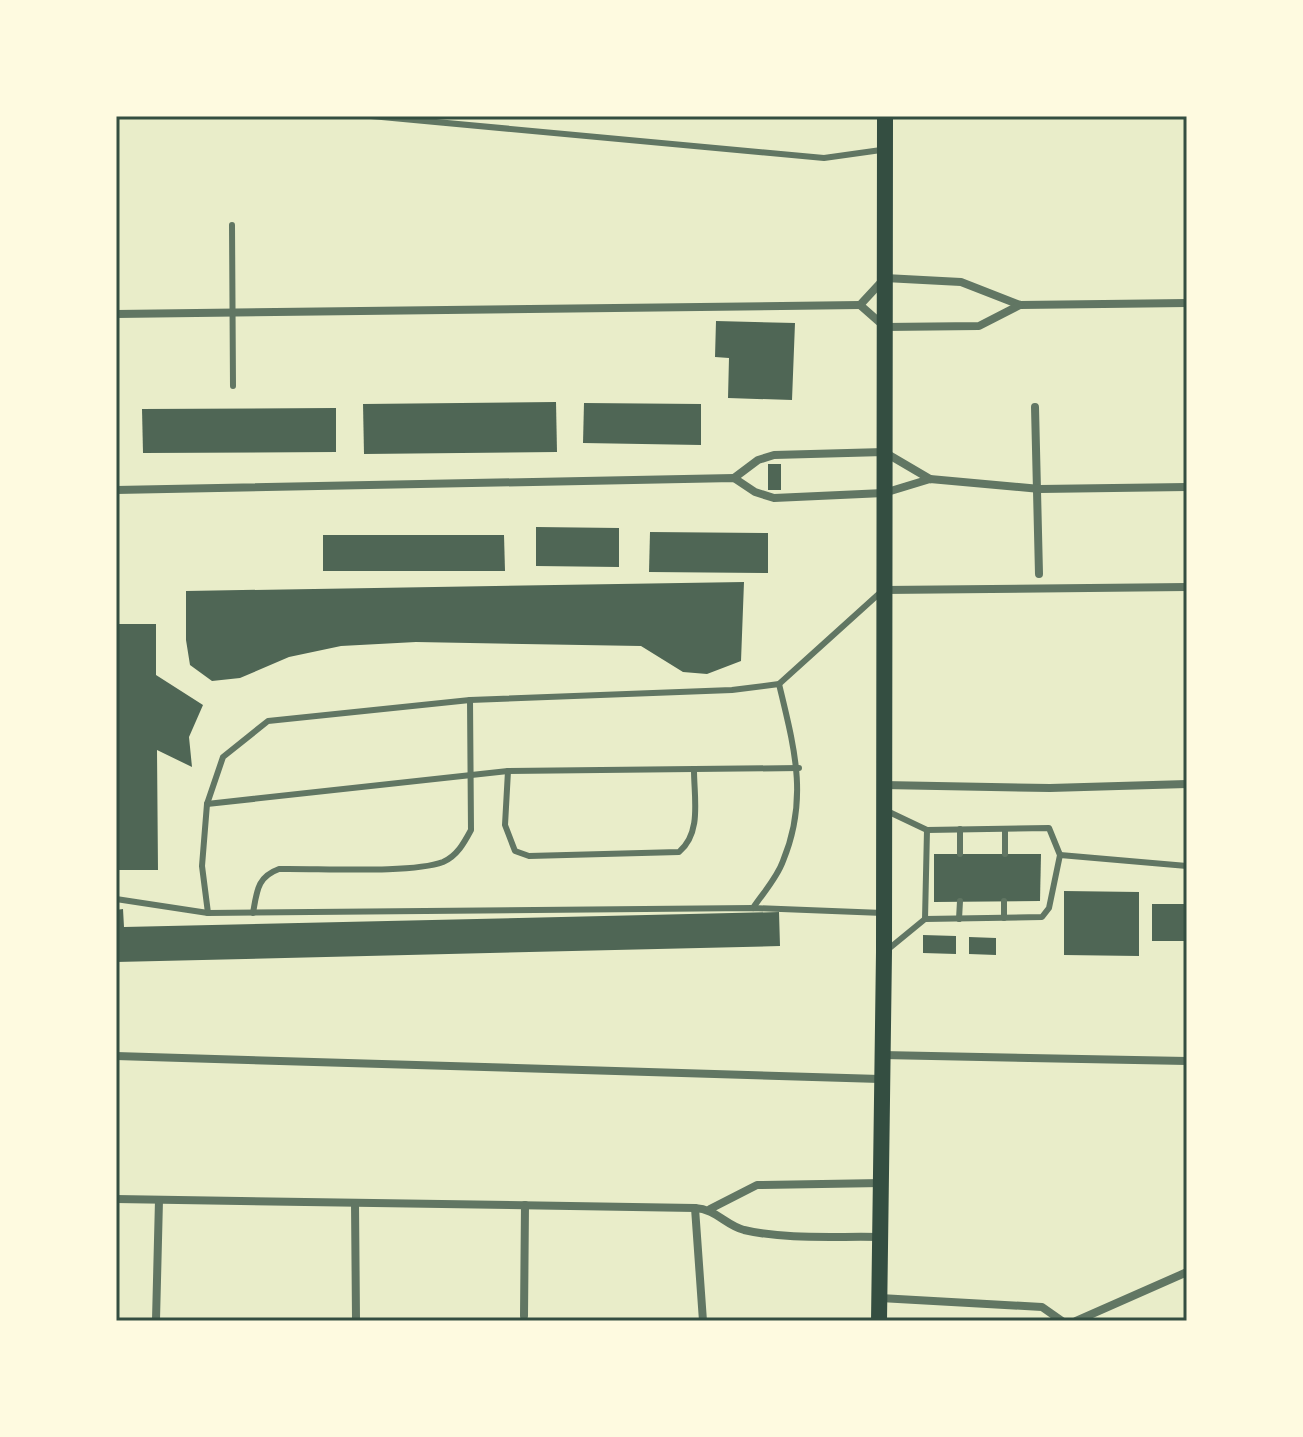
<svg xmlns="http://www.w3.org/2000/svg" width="1303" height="1437" font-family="'Libre Baskerville',serif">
	<rect width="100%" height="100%" fill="#e9edc9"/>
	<g fill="#4f6655">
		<polygon points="716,321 795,323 792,400 728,398 729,358 715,357"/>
		<polygon points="556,402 557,452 364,454 363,404"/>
		<polygon points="584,403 701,404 701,445 583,443"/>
		<polygon points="336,408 336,452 143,453 142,409"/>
		<rect x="768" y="464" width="13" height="26"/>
		<polygon points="536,527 619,528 619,567 536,566"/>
		<polygon points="650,532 768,533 768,573 649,572"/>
		<polygon points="323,535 504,535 505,571 323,571"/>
		<polygon points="744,582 741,661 707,674 683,672 641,646 416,642 341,646 289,657 240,678 212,681 190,665 186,640 186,591"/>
		<polygon points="116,624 156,624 156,675 203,705 189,737 192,767 157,750 158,870 116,870"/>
		<polygon points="934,854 1041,854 1040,901 934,902"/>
		<polygon points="1064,891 1139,892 1139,956 1064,955"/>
		<rect x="1152" y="904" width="35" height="37"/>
		<polygon points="123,909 124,927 779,912 780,946 116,962 116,910"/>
		<polygon points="923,935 956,936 956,954 923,953"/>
		<polygon points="969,937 996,938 996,955 969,954"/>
	</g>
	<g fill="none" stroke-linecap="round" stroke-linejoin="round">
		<g stroke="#617663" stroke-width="6">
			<polyline points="371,116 824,158 881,150"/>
			<polyline points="232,225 233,386"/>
			<path d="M508,771L505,825L515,851L529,856L679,852C702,833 694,798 694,770"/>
			<polyline points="207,804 508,771 799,768"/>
			<polyline points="960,829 960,854"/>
			<polyline points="1005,829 1005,854"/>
			<polyline points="1060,855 1187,866"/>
			<polyline points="116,899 208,913 753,908 883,913"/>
			<path d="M753,908C763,893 777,878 783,861C809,798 794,747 779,684"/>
			<polyline points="208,913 202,866 207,804 223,757 268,721 470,700 732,690 779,684 882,591"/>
			<path d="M253,913C257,891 257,877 279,869C316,868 411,874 443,862C457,856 464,843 471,830L470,700"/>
			<polyline points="1004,918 1004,901"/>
			<polyline points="925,919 927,830"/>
			<polyline points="959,919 960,901"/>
			<polyline points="886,951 925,919 1042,917 1049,908 1060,855 1049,828 927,830 887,811"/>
		</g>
		<g stroke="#617663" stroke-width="8">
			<polyline points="860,305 885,278 961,282 1020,305 1187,303"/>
			<polyline points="860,305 885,327 979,326 1020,305"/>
			<polyline points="116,314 860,305"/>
			<polyline points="1035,407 1039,574"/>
			<polyline points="734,478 758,460 774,455 884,452 930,479"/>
			<polyline points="116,490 734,478 755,492 774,498 884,493 930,479 1040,489 1187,487"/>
			<polyline points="884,590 1187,587"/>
			<polyline points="883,785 1050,788 1187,784"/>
			<polyline points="882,1055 1187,1061"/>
			<polyline points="116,1056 880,1079"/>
			<path d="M116,1199L695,1208C716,1209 725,1225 744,1230C788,1240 835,1236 880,1237"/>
			<polyline points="355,1203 356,1318"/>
			<polyline points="695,1208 703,1321"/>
			<polyline points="710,1209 757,1185 882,1183"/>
			<polyline points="880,1298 1042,1307 1062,1321"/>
			<polyline points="524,1316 525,1205"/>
			<polyline points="156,1320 159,1200"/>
			<polyline points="1076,1321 1187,1272"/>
		</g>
		<polyline stroke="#344e41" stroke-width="16" points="879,1321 884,952 885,116"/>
	</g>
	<rect width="1303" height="1437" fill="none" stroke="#fefae0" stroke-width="236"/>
	<rect x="118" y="118" width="1067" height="1201" fill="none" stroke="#344e41" stroke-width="3"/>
</svg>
